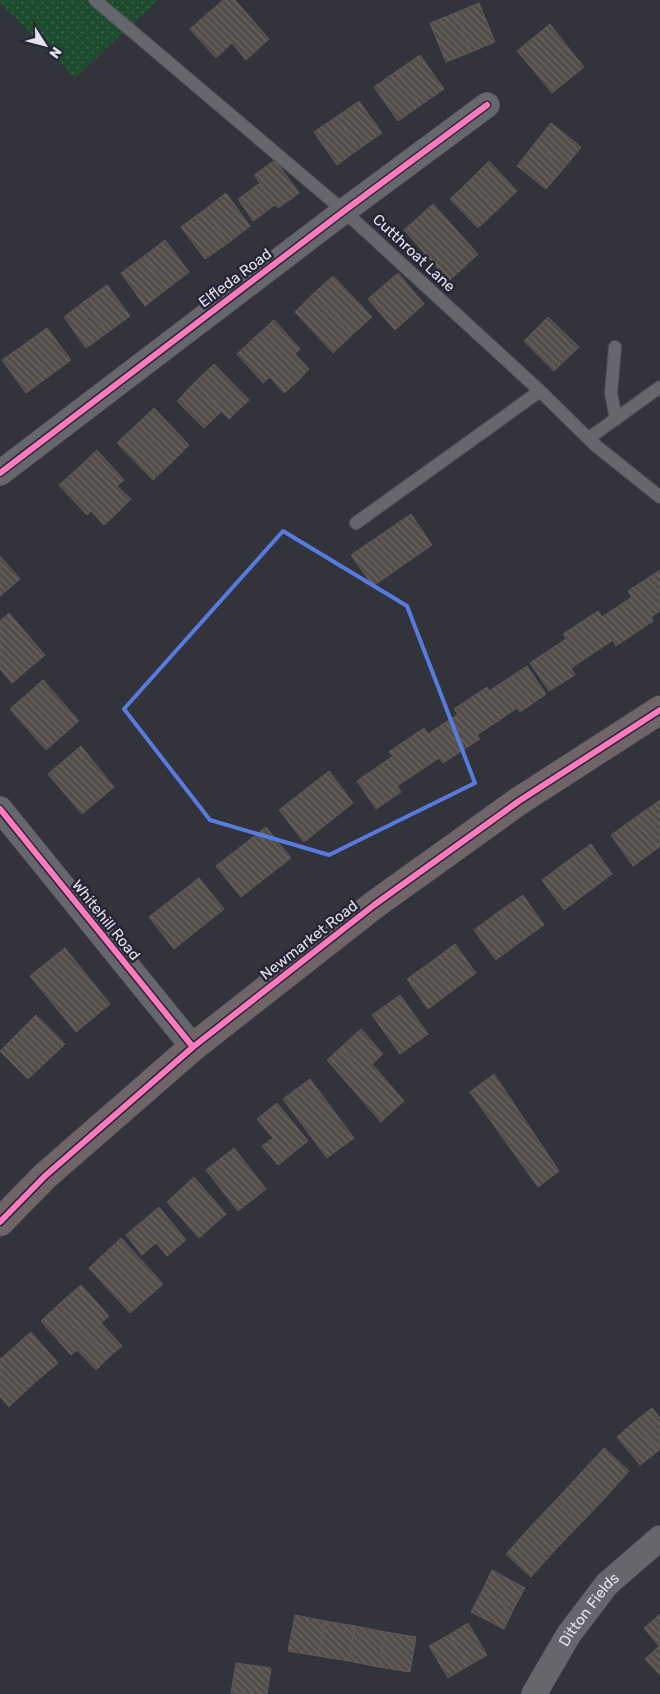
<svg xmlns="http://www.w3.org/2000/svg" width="660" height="1694" viewBox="0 0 660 1694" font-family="Rubik,sans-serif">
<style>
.grass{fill:url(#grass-dots)}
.building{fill:url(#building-back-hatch);stroke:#5d5a5c}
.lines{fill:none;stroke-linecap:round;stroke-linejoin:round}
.service-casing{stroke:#505058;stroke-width:14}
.minor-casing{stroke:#505058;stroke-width:26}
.primary-casing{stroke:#505058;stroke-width:29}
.service{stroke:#66666d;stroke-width:12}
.minor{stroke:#66666d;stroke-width:25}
.primary{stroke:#6f6569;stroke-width:28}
.cycleway-casing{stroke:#262536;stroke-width:9}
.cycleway{stroke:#fd7abc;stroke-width:6}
.marked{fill:none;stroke:#587bdf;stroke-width:4;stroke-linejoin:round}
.labels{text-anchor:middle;stroke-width:5;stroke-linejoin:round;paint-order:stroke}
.street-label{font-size:15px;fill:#e3e3ef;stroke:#262536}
</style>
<defs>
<pattern id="grass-dots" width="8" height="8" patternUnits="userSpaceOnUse" patternTransform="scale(1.25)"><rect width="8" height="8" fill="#1c4b2e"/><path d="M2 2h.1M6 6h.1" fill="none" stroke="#3d654d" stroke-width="1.8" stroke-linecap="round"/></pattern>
<pattern id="building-back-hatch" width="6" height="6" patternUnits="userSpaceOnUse" patternTransform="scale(1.25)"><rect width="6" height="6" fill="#524d48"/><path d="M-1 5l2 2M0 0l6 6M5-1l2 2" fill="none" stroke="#6b6663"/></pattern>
</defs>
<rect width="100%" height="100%" fill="#33333c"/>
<path class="grass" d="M0,0H158L75,78L0,3Z"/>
<path class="building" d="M223,0H235L269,39L246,60L232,43L216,58L190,29Z
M479,3L495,42L471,52L455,13Z
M455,13L471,52L446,62L430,23Z
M550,24L567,46L535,72L517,51Z
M567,46L584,67L552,93L535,72Z
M420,55L444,89L421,105L397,71Z
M397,71L421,105L398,121L374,87Z
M359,101L382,133L359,149L336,117Z
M336,117L359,149L337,165L314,132Z
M551,123L581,147L565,167L535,143Z
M535,143L565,167L546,189L517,166Z
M275,160L299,193L278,208L275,205L253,221L238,199L260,183L254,175Z
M489,161L517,191L497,210L469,181Z
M469,181L497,210L478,228L450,199Z
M226,193L250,226L228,243L204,210Z
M433,204L478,254L449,281L404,230Z
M204,210L228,243L205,259L181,227Z
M165,240L189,272L167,289L143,257Z
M143,257L167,289L145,306L121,273Z
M398,273L424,304L395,330L368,299Z
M333,276L372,317L353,334L314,293Z
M107,285L130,316L108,332L85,301Z
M314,293L353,334L333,353L295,312Z
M85,301L108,332L86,348L64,317Z
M548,317L579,347L554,371L524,341Z
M274,320L300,349L295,354L309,369L298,381L256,336Z
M47,328L71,360L48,377L25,344Z
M256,336L298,381L284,393L270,377L263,383L237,354Z
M25,344L48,377L26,393L2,360Z
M214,364L249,400L229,419L194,383Z
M194,383L222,411L204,428L177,401Z
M154,408L189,445L170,464L135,426Z
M135,426L170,464L153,480L117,443Z
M97,450L124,480L117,486L131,499L119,511L78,468Z
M78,468L119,511L104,525L91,511L87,515L59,485Z
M411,514L432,545L373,586L351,555Z
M0,556L20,579L0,596Z
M660,570V611L651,617L653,621L616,646L613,640L571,668L575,675L549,691L530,663L566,639L563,634L598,611L602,617L632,597L628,591Z
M9,613L45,655L12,683L0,669V621Z
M527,666L546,694L520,712L517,708L477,735L480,739L443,763L439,758L397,786L401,792L376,809L357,781L393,756L389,752L424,728L428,734L458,714L454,709L487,687L489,691Z
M43,680L79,721L46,750L10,709Z
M81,746L114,787L82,814L48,774Z
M329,771L353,803L304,842L279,810Z
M660,800V846L658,848L636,817Z
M636,817L658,848L633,866L611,835Z
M266,827L291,858L241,897L216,866Z
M591,844L612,874L588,892L566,862Z
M566,862L588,892L564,910L542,880Z
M199,878L224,909L174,949L149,917Z
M523,895L544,925L520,942L498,912Z
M498,912L520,942L496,960L474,930Z
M455,944L476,973L452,991L431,962Z
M65,948L110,1004L76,1032L30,976Z
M431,962L452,991L428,1009L407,979Z
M400,995L428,1034L400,1054L372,1015Z
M36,1015L65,1044L28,1079L0,1051Z
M361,1029L383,1054L372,1064L404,1101L394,1110L340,1048Z
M340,1048L394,1110L381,1122L327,1060Z
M494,1074L559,1171L538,1187L470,1092Z
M310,1079L354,1138L327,1158L283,1099Z
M277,1103L308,1141L278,1165L262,1146L273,1138L257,1119Z
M234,1148L266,1189L238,1211L206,1170Z
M194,1177L226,1214L199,1238L167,1202Z
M159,1207L186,1240L167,1256L156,1243L142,1255L126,1235Z
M121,1238L163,1284L130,1313L89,1268Z
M81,1285L109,1316L101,1323L122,1346L108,1358L59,1304Z
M59,1304L108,1358L96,1370L77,1350L71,1355L41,1321Z
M31,1332L58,1363L33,1384L6,1354Z
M6,1354L33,1384L9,1407L0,1397V1359Z
M652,1408L660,1418V1449L658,1451L634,1422Z
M634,1422L658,1451L640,1465L617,1437Z
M604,1448L629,1471L605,1498L580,1474Z
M580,1474L605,1498L580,1524L555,1501Z
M555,1501L580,1524L555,1550L530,1527Z
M530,1527L555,1550L531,1577L506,1554Z
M492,1570L525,1588L514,1608L482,1591Z
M482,1591L514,1608L504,1629L471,1612Z
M660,1614V1675L645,1659L659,1646L644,1628Z
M295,1615L325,1621L318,1656L288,1651Z
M325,1621L355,1626L349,1661L318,1656Z
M468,1623L487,1655L468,1666L449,1635Z
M355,1626L386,1632L379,1667L349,1661Z
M386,1632L416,1637L410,1672L379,1667Z
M449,1635L468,1666L448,1678L429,1646Z
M236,1663L271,1668L267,1694L231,1693Z"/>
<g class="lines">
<g class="service-casing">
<path id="service" d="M95,0L344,211L540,391L595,445L660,497
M615,347L611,393L616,419
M589,438L660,387
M356,523L540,391"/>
</g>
<g class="minor-casing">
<g id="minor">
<path d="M0,473L344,211L487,105"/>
<path d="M0,809L193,1047"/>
<path id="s1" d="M534,1694L569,1634L607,1584L660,1538"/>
</g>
</g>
<g class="primary-casing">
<path id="primary" d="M0,1222L45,1176L193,1047L374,905L519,801L660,710"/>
</g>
<use href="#service" class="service"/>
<use href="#minor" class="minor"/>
<use href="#primary" class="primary"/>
<g class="cycleway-casing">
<path id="cycleway" d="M0,473L344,211L487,105
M0,809L193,1047
M0,1222L45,1176L193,1047L374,905L519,801L660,710"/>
</g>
<use href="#cycleway" class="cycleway"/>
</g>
<path class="marked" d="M283,531L407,606L475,783L329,855L210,820L124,709Z"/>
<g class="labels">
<g class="street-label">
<text transform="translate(414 253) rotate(43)" y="5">Cutthroat Lane</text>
<text transform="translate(235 278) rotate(-37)" y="5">Elfleda Road</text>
<text transform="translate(106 920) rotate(51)" y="5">Whitehill Road</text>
<text transform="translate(309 940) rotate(-38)" y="5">Newmarket Road</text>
<text dy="5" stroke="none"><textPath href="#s1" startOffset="101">Ditton Fields</textPath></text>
</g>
</g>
<g transform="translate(45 45) rotate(126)" stroke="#262536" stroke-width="4" paint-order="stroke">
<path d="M0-4L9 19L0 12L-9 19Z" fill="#e3e3ef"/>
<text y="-8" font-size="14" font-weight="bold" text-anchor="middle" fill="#e3e3ef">N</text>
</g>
</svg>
